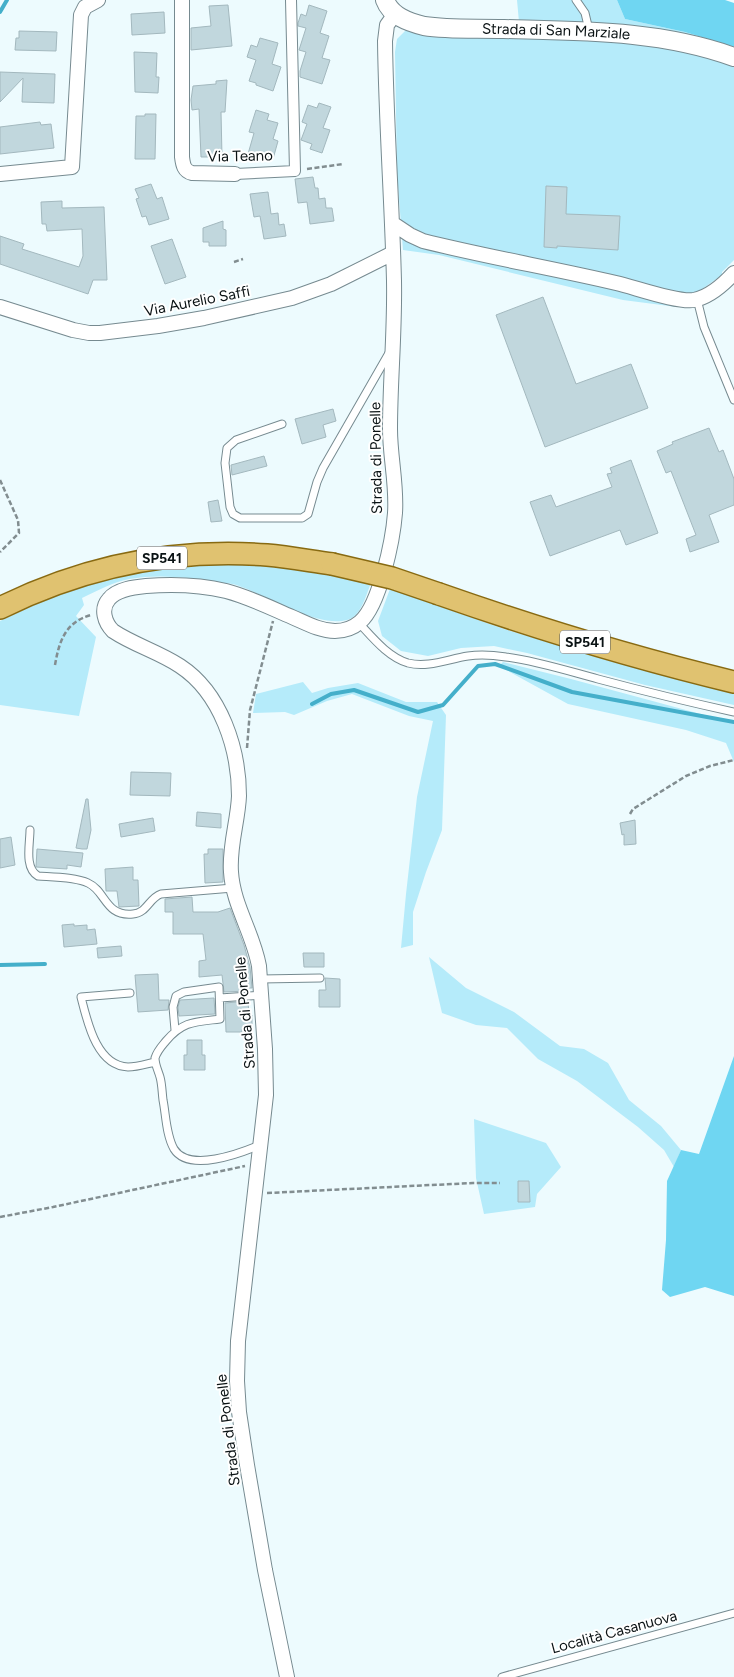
<svg xmlns="http://www.w3.org/2000/svg" width="734" height="1677" viewBox="0 0 734 1677" font-family="Figtree,sans-serif">
<style>
.green{fill:#b5ebfa}
.forest{fill:#6fd6f2}
.lines{fill:none;stroke-linecap:round;stroke-linejoin:round}
.stream{stroke:#44afca;stroke-width:4}
.building{fill:#c1d7dd;stroke:#a3b8be}
.service-casing{stroke:#768a90;stroke-width:9}
.pedestrian-casing{stroke:#768a90;stroke-width:12}
.minor-casing{stroke:#768a90;stroke-width:16}
.tertiary-casing{stroke:#768a90;stroke-width:20}
.primary-casing{stroke:#886a12;stroke-width:24}
.path{stroke:#828d90;stroke-width:2.5;stroke-dasharray:5 2.5;stroke-linecap:butt}
.service{stroke:#fff;stroke-width:7}
.pedestrian{stroke:#fff;stroke-width:10}
.minor{stroke:#fff;stroke-width:14}
.tertiary{stroke:#fff;stroke-width:18}
.primary{stroke:#e0c270;stroke-width:21}
.primary-bridge-casing{stroke:#886a12;stroke-width:24;stroke-linecap:butt}
.primary-bridge{stroke:#e0c270;stroke-width:21}
.labels{text-anchor:middle;stroke-width:4;stroke-linejoin:round;paint-order:stroke}
.shield{fill:#fff;stroke:#54595a;stroke-width:1}
.shield-label{font-size:14px;font-weight:bold;fill:#0a1214}
.street-label{font-size:15px;fill:#0a1214;stroke:#fff}
</style>
<rect width="100%" height="100%" fill="#edfbfe"/>
<path class="green" d="M517,0H617L625,19L685,32L734,47V260L722,272V275L677,307L623,300L439,255L403,250L397,173L395,52L397,39L410,26L519,22Z
M211,564L264,565L313,571L371,583C366,595 361,617 347,620C317,628 268,596 239,586C232,583 224,583 216,582C188,577 157,574 129,579C113,582 97,591 82,598L84,605L76,616L96,637L79,716L0,705V621L54,596L98,582L148,570Z
M390,589L504,629L610,661L734,692V705L645,685L527,653L494,646L461,648L428,656L401,651L382,636L378,621Z
M503,662L571,679L734,723V762L726,743L686,730L568,704L499,666Z
M303,682L312,693L328,688L358,683L406,702H437L446,715L442,830L426,872L413,912V945L401,948L406,894L417,797L433,721L409,716L352,694L327,701L294,715L285,712L253,713L256,694Z
M429,957L466,988L514,1012L560,1046L584,1049L608,1063L629,1100L661,1126L681,1150L674,1167L664,1150L638,1127L577,1081L538,1059L507,1028L476,1025L442,1013Z
M474,1119L546,1143L561,1167L537,1194L535,1207L484,1214L476,1178Z"/>
<path class="forest" d="M617,0H725L734,3V47L685,32L625,19Z
M734,1056V1296L705,1287L670,1297L662,1290L666,1240L667,1181L681,1150L699,1154Z"/>
<g class="lines">
<path class="stream" d="M0,12L7,0
M312,704L331,694L354,690L418,712L443,705L478,666L495,664L572,692L734,722
M0,965L45,964"/>
</g>
<path class="building" d="M228,5L232,46L191,50V28L211,26L209,6Z
M309,5L327,11L320,33L329,36L322,58L330,60L322,84L300,77V71L306,52L299,50L306,28L298,26V23L301,14L306,16Z
M164,12L165,33L132,35L131,14Z
M19,31L57,32L56,51L15,50L16,38H19Z
M260,38L278,43L272,64L281,67L273,91L256,85V83L249,81L256,60L247,57L251,45L257,47Z
M134,52L157,53L156,77H159L158,93L135,92Z
M0,72L55,74L54,103L22,102L23,78L0,102Z
M227,80L225,112H221L222,157H201L199,109L192,110L191,100L193,86L216,84V81Z
M319,103L331,107L323,128L330,130L322,153L310,149L312,144L301,140L307,124L302,122L308,105L317,108Z
M256,110L269,114L267,120L278,123L273,139L278,141L273,159L248,154L254,133L249,132Z
M145,114H156L155,159H135L136,116H145Z
M40,122L41,125L51,124L54,148L0,154V127Z
M313,177L315,188H318L319,199L325,198L326,208H332L334,221L310,224L307,202L298,203L295,179Z
M151,184L157,199L162,197L169,219L149,225L146,216L142,217L136,199L139,198L135,189Z
M546,186L567,187L566,214L620,216L618,250L557,246V248L544,247Z
M268,192L271,214L278,213L279,225L284,224L286,236L264,239L260,216L254,217L250,194Z
M62,201V208L104,207L107,280H93L88,294L0,264V236L24,244L22,249L79,267L83,256L82,229L47,231L46,224H42L41,202Z
M223,221V229L226,230V246H209V242H203V228Z
M172,239L186,277L165,284L151,246Z
M543,297L576,384L631,364L648,408L545,447L496,315Z
M333,409L336,421L323,425L326,437L302,444L295,419Z
M709,428L719,452L723,450L734,479V505L709,515L719,542L690,552L686,539L696,535L671,471L666,473L657,451L673,444L672,442Z
M264,456L267,466L232,475L231,465Z
M631,460L658,533L626,545L620,530L550,556L530,502L551,495L556,507L612,487L607,474L612,473L610,468Z
M218,500L222,521L211,522L208,502Z
M131,772L171,773L170,796L130,795Z
M86,799H88L91,830L87,849H82L76,848Z
M197,812L221,814V828L196,826Z
M153,818L155,831L121,837L119,824Z
M635,820L636,844L624,845V834L622,835L620,823Z
M11,837L15,865L0,868V839Z
M37,849L83,853L81,867L67,865V869L36,867Z
M208,849H223V882L205,883L204,854H208Z
M133,867V880H138L139,906L119,907L117,891H106L105,869Z
M192,897L193,912H218L230,908L244,945L250,967L252,988H248V991L224,992L222,975L199,977V961L206,960L203,934H173V912H165V899Z
M74,924V926L87,925V930L95,929L97,944L64,947L62,925Z
M121,946L122,956L98,958L97,948Z
M303,953H324V967H304Z
M158,974L159,1000H169L168,1010L138,1012L135,975Z
M325,978L340,979V1007H319V990H326Z
M214,998L215,1014L179,1016L178,1007L180,1000Z
M248,1001L249,1015H252V1029H242V1032H226L225,1003Z
M187,1040H202V1055H205V1070H184V1055H187Z
M518,1181H529L530,1202H518Z"/>
<g class="lines">
<g class="service-casing">
<path id="service" d="M576,0L585,13L589,30
M697,299L704,327L734,400
M282,424L236,440L227,448L225,463L230,507L233,514L240,518H302L308,514L317,482L323,468L389,353
M359,623C373,638 388,657 408,663C428,668 448,659 468,656C481,654 493,655 506,657C537,661 568,671 598,679C643,691 688,702 734,712
M30,830C30,844 24,868 38,876C53,877 76,877 88,883C106,891 105,917 133,914C147,913 149,898 161,894L233,888
M261,979L320,978
M130,993L81,997C87,1020 96,1066 128,1067C137,1067 146,1064 155,1062
M220,998L262,995
M175,1030L173,1007L176,996L184,992L219,987L220,1019C195,1022 183,1021 166,1041C161,1047 157,1051 155,1058C155,1065 158,1070 160,1077C162,1084 162,1092 163,1100C166,1115 166,1135 174,1149C189,1173 241,1153 260,1145
M502,1677L734,1613"/>
</g>
<g class="pedestrian-casing">
<path id="pedestrian" d="M235,174L295,171L291,0"/>
</g>
<g class="minor-casing">
<path id="minor" d="M182,0V157C183,165 184,171 192,173L235,174
M0,174L72,167L81,15L85,7L98,0
M392,223L410,235L423,241C487,257 552,268 616,283C634,287 678,303 694,300C710,297 723,285 734,273
M0,307L73,330L89,333H100L158,326L204,318L292,298L331,284L393,253
M287,1677L265,1570L247,1465L239,1412L237,1381L238,1341L266,1095L265,1049L259,966C253,933 233,905 231,872C229,846 238,821 239,796C239,749 221,693 180,666C159,652 134,645 113,631C105,623 100,609 109,599C117,589 135,587 146,586C172,584 201,585 226,591C249,597 271,608 292,617C306,623 320,631 335,631C344,631 353,628 360,622C380,605 393,539 395,513C397,485 390,457 390,429C390,380 395,331 394,281C392,201 386,121 385,41L387,25L395,14"/>
</g>
<g class="tertiary-casing">
<g id="tertiary">
<path id="s1" d="M385,0C391,16 408,22 424,26C450,30 477,28 504,29C581,31 660,30 734,57"/>
</g>
</g>
<g class="primary-casing">
<path id="primary" d="M439,594C536,628 634,658 734,682
M0,608C83,567 174,548 267,555C289,557 310,561 332,564"/>
</g>
<path class="path" d="M307,169L343,164
M234,262L243,259
M0,480L18,520L19,533L0,552
M55,665C59,642 65,622 91,615
M247,748L250,710L273,621
M630,814L633,809L686,776L710,766L734,760
M267,1193L473,1183H500
M0,1217L53,1207L245,1166"/>
<use href="#service" class="service"/>
<use href="#pedestrian" class="pedestrian"/>
<use href="#minor" class="minor"/>
<use href="#tertiary" class="tertiary"/>
<use href="#primary" class="primary"/>
<g class="primary-bridge-casing">
<path id="primary-bridge" d="M332,564L392,578L439,594"/>
</g>
<use href="#primary-bridge" class="primary-bridge"/>
</g>
<g class="labels">
<g class="shield">
<rect x="137" y="546.5" width="50" height="23" rx="4"/>
<rect x="560" y="630.5" width="50" height="23" rx="4"/>
</g>
<g class="shield-label">
<text x="162" y="563">SP541</text>
<text x="585" y="647">SP541</text>
</g>
<g class="street-label">
<text dy="5" stroke="none"><textPath href="#s1" startOffset="181">Strada di San Marziale</textPath></text>
<text transform="translate(240 156) rotate(-1)" y="5">Via Teano</text>
<text transform="translate(197 301) rotate(-11)" y="5">Via Aurelio Saffi</text>
<text transform="translate(376 458) rotate(-91)" y="5">Strada di Ponelle</text>
<text transform="translate(245 1013) rotate(-95)" y="5">Strada di Ponelle</text>
<text transform="translate(228 1430) rotate(-97)" y="5">Strada di Ponelle</text>
<text transform="translate(614 1632) rotate(-15)" y="5">Località Casanuova</text>
</g>
</g>
</svg>
